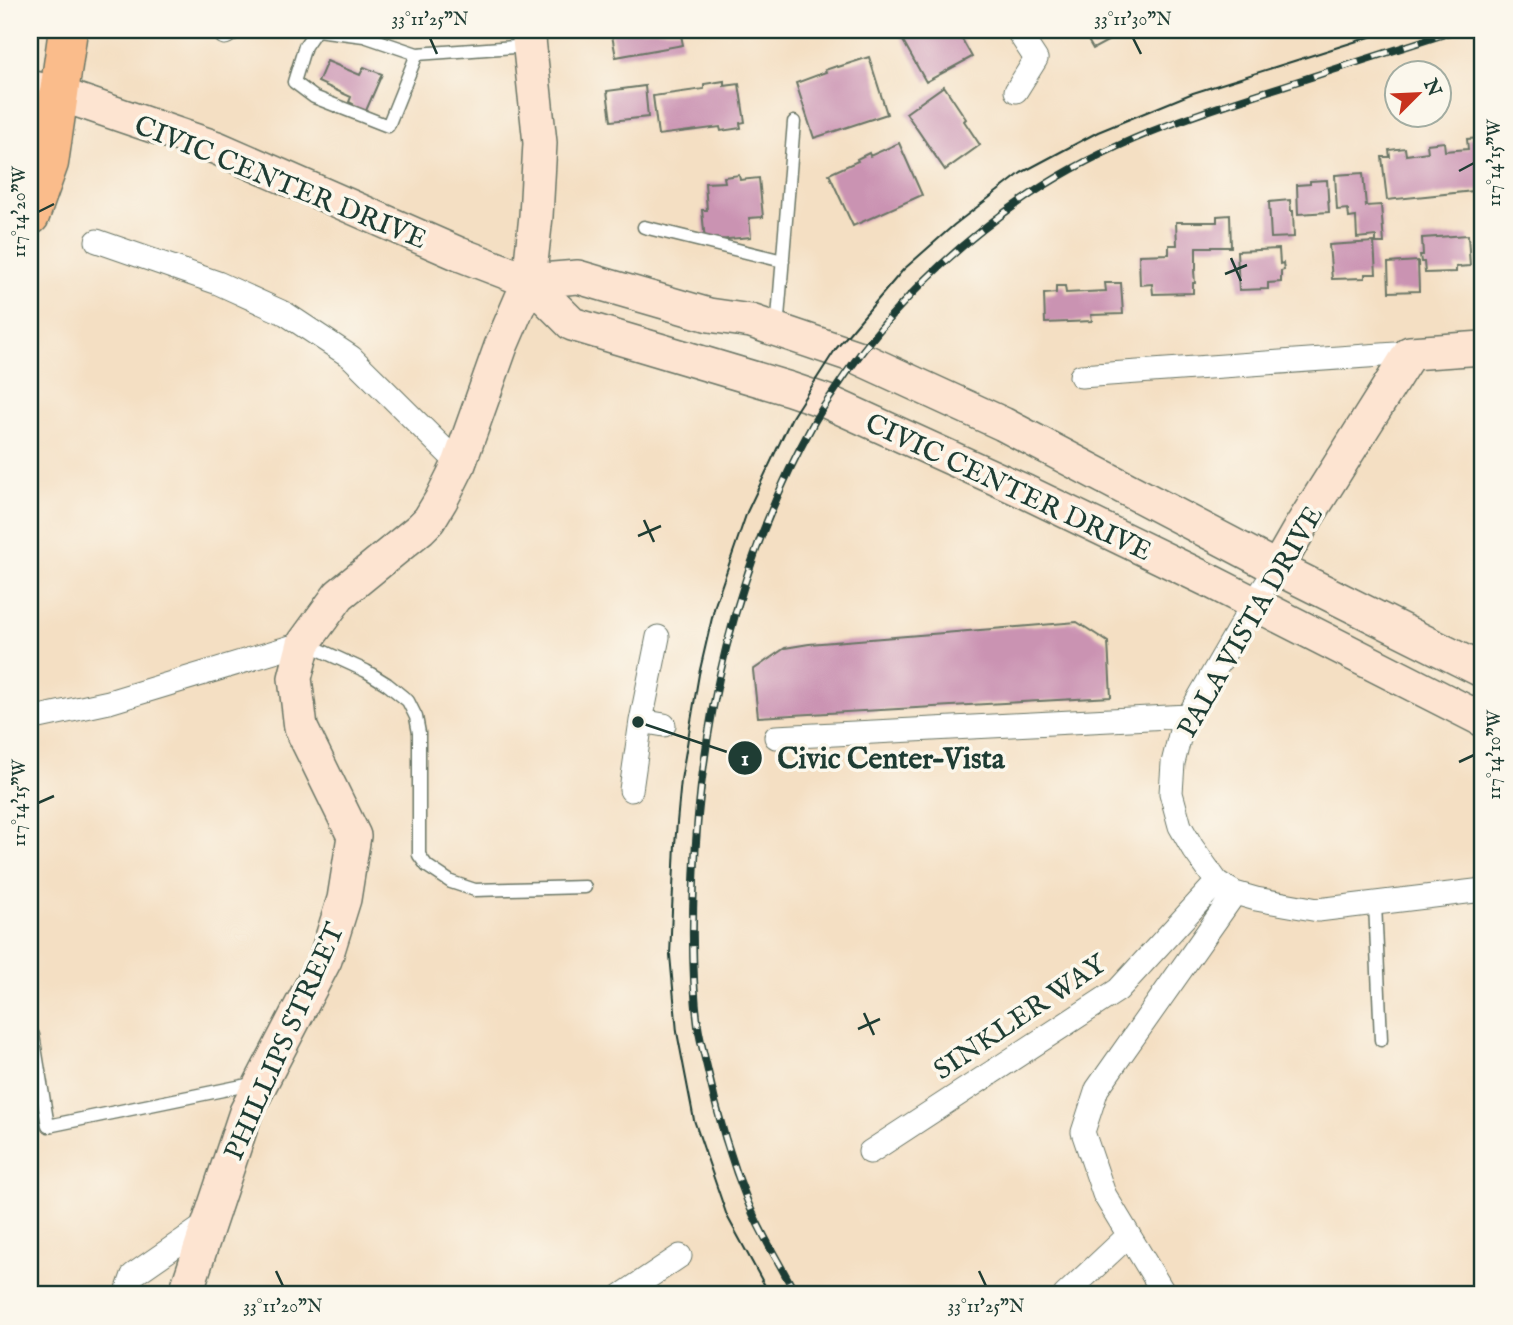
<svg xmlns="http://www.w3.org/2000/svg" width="1513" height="1325" viewBox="0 0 1513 1325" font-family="'IM FELL English',serif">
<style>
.building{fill:#ca93b2}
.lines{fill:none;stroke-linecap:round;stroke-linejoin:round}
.lane-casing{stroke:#6a7666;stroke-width:15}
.street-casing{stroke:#6a7666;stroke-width:25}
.secondary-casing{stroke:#6a7666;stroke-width:36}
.highway-casing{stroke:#6a7666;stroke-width:41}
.lane{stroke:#fff;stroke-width:12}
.street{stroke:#fff;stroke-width:23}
.secondary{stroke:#fde4d1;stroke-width:33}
.highway{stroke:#fabc8b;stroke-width:38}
.tram{stroke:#1f3d34;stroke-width:2}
.rail-casing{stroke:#1f3d34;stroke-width:8}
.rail{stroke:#fbf7ec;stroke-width:5;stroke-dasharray:16;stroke-linecap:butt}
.ticks{fill:none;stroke:#1f3d34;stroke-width:2.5}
.labels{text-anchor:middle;stroke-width:7;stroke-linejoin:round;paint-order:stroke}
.street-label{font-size:28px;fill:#1f3d34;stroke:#fbf7ec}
.leader{fill:none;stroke:#1f3d34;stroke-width:2.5}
.callout-dot{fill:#1f3d34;stroke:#fbf7ec;stroke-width:2.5}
.mark-label{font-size:21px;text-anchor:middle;font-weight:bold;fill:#fff}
.callout-label{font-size:30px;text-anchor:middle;font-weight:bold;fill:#1f3d34;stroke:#fbf7ec;stroke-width:7;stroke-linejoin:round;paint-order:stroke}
.neatline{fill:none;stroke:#1f3d34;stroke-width:2.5}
.ticks-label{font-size:18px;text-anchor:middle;fill:#1f3d34}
</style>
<rect width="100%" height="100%" fill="#fbf7ec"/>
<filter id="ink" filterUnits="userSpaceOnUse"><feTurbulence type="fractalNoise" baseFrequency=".0143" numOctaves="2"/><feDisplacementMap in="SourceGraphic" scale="14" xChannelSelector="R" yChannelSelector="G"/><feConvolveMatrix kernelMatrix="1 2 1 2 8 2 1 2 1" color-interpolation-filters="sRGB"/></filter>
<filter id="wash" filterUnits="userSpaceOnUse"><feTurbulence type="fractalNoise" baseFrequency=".00686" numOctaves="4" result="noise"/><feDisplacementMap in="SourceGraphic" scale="28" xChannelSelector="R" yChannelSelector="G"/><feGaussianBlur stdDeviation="1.57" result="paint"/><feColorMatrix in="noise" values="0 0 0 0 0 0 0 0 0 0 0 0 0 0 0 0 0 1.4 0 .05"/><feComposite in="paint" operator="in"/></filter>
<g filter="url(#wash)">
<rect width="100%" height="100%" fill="#f4dfc3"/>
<g id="blocks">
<path class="building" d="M611,30H680L683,45L616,57Z
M897,30H941L946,39L958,32L972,57L926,82Z
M1082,30H1128L1093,49Z
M869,57L887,114L814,138L796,83L826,72L825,70L837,66L838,67Z
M327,61L360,75L364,67L382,74L365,113L352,107L353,104L349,102L351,97L318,82Z
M724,81V86L739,84L745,122L740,123L741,128L721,131L720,127L658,135L653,96L704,89V84Z
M645,86L648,117L611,121L607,91Z
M944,86L966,119L964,121L980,145L945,170L906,113Z
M1481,138L1482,148H1483V190L1387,200L1382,157H1390L1389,150L1405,148L1406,155L1428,152L1427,144L1444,142L1445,151L1468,149L1467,139Z
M899,143L922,195L853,226L829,174L858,161L857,159L869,153L870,156Z
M1363,173L1366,206L1381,205L1384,243H1376V236L1357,238L1356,217L1349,218L1348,209L1337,210L1335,175Z
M739,175L740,180L759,178L763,217L749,218L751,237L705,241L702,210H707L705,183L725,182L724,177Z
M1327,180L1329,212L1298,214L1297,185L1310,184V181Z
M1290,200L1291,211H1293L1294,237L1271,238L1269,202Z
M1230,215L1231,247H1196V269L1194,271L1195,283H1193V293L1153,294L1152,284L1140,285L1139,255L1169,254V245H1177L1176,222H1217V216Z
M1468,235L1470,266L1456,267V272L1425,273L1424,262H1421L1420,255H1423L1422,238Z
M1374,242L1376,274H1365V278L1332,279L1329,245Z
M1279,249L1280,264L1283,263L1284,270L1281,271V282L1268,283V289L1239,290L1237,251Z
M1418,261L1419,291L1389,292L1388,263Z
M1105,283H1121L1123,314L1091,315L1092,321L1045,323L1044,294L1056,293V286H1065L1066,293L1106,291Z
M1077,622L1108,642L1111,697L758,717L753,670L785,648L809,644Z"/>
</g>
</g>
<g filter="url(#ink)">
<use href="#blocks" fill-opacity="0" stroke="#6a7666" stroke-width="2"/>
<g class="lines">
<g class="lane-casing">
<path id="lane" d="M316,30L305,46L294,82L314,97L388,126L417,54
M317,30L364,36L417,54L529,46
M644,227L783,261
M777,330L794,122
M305,643L366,671L387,684L408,701L416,717L419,733V855L427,866L451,882L475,890L585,887
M1375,903L1381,1040
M33,1035L48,1126L257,1083"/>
</g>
<g class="street-casing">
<path id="street" d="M225,33L230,30
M1016,91L1036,59L1017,30
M97,241L218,283L286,314L351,357L459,464
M1081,376L1410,353
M1277,568L1253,604L1182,727L1173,763L1171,793L1180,826L1192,847L1217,882L1235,893L1256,899L1318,910L1483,890
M30,719L109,702L304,643
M641,721L664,725
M776,737L1188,716
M631,790L641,721L658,637
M870,1152L1118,990L1217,882
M126,1295L133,1275L211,1221
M622,1295L680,1256
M1065,1295L1129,1235
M1165,1295L1104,1194L1083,1132L1097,1089L1235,893"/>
</g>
<g class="secondary-casing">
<path id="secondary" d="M30,87L59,94L217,148L459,254L529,281L572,324L790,389L828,402L1026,492L1212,582L1483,720
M529,281L578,277L709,315L751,321L857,357L1003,424L1277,568L1483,671
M1277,568L1300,528L1410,353L1483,348
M185,1295L246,1112L325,960L344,899L354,836L301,728L295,678L304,643L339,595L420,529L429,520L441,500L459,464L501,346L529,281L536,216L540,143L528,30"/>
</g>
<g class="highway-casing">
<path id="highway" d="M30,216L49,163L68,30"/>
</g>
<use href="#lane" class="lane"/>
<use href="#street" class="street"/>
<use href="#secondary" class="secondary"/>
<use href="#highway" class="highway"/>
<path class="tram" d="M770,1295L727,1216L694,1120L677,1032L670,955L675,844L681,780L699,674L715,605L747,512L792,417L835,350L903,270L954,225L1021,173L1098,132L1193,93L1392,30"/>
<g class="rail-casing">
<path id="rail" d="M796,1295C781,1265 762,1236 749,1205C731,1161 717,1114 707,1067C704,1054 700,1040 698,1026C692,978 692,929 694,882C699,725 736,564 812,426C818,414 827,402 835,390C886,312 954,246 1031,194C1107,143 1194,114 1280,87C1339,68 1398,49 1457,30"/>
</g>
<use href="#rail" class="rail"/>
</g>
</g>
<path class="ticks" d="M430,38L437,54M1133,38L1141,54M1459,171L1474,163M38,212L54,204M1231,258L1241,281M1225,274L1247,265M644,520L654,542M638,536L661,526M1459,762L1474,755M38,803L54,796M864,1013L874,1035M858,1029L880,1019M276,1271L283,1286M979,1271L986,1286"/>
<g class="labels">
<g class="street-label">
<text transform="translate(281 181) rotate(22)" y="10">CIVIC CENTER DRIVE</text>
<text transform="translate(1009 486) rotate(25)" y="10">CIVIC CENTER DRIVE</text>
<text transform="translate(1249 621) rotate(-60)" y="10">PALA VISTA DRIVE</text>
<text transform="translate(1019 1016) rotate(-34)" y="10">SINKLER WAY</text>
<text transform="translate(283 1041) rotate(-66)" y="10">PHILLIPS STREET</text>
</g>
</g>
<path class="leader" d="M638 722L745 758"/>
<g class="callout-dot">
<circle cx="638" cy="722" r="7"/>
<circle cx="745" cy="758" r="18"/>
</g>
<g class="mark-label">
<text x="745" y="765">1</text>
</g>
<g class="callout-label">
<text x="891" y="768">Civic Center–Vista</text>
</g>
<rect width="1513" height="1325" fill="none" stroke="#fbf7ec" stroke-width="77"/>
<g transform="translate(1418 94) rotate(66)"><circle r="33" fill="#fbf7ec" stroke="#a3ada2" stroke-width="2"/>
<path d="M0-5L12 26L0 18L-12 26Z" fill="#c8321e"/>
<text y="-10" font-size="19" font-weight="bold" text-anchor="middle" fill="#1f3d34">N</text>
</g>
<rect x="38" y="38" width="1436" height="1248" class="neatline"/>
<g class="ticks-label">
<text x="430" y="25">33°11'25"N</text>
<text x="1133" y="25">33°11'30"N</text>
<text transform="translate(1494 163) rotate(-90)" y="6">117°14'15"W</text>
<text transform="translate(19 212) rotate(-90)" y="6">117°14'20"W</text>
<text transform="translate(1494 755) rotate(-90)" y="6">117°14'10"W</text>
<text transform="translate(19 803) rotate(-90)" y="6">117°14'15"W</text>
<text x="283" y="1312">33°11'20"N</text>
<text x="986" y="1312">33°11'25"N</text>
</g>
</svg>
